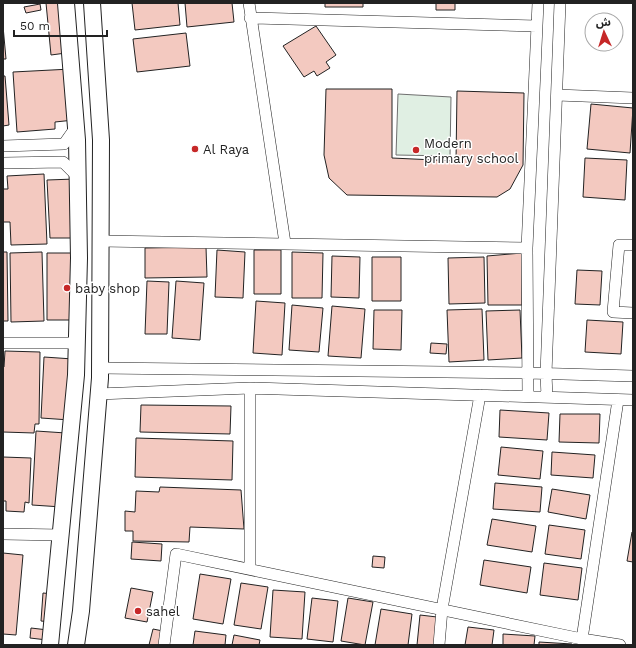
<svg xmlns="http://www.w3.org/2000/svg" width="636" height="648" viewBox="0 0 636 648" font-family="'Work Sans','Noto Sans Arabic',sans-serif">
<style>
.green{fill:#e0efe3;stroke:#6f6f6f}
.building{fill:#f3c9c0;stroke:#222}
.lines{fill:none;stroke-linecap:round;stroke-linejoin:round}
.minor-casing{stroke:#222;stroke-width:12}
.secondary-casing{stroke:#222;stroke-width:18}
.minor{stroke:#fff;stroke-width:11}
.secondary{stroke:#fff;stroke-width:16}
.poi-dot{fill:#c62828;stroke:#fff;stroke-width:1.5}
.labels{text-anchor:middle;stroke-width:3;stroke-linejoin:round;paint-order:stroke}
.poi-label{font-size:13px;fill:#222;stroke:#fff;text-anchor:start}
</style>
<rect width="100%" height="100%" fill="#fff"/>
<path class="green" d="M398,94L451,97L450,156L396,155Z"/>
<path class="building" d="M46,3H61L66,53L51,55Z
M132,3H178L180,25L135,30Z
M185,3H232L234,22L187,27Z
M325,3H363V7H325Z
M435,3H455V10H436V3Z
M40,4L41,10L26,13L24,7Z
M3,26L6,59H3Z
M316,26L336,55L326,62L330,68L317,76L314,71L304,77L283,46Z
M186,33L190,66L137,72L133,39Z
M71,69L74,120L55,122V129L17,132L13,72Z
M3,76H5L9,125L3,126Z
M326,89H392V158L456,161L457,91L524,93L523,165L510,189L497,197L347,195L329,178L324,155Z
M591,104L633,108L630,153L587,149Z
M585,158L627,160L625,200L583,197Z
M44,174L47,244L11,245L10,222H3V189H8L7,176Z
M75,179L76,238H50L47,180Z
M206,247L207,277L145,278V248Z
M217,250L245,252L243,298L215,297Z
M254,250H281V294H254Z
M3,252H7L8,321H3Z
M42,252L44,321L11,322L10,253Z
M292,252L323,253L322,298H292Z
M47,253H77L75,320H47Z
M522,253V305H488L487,256Z
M332,256L360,257L359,298L331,297Z
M372,257H401V301H372Z
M484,257L485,303L449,304L448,258Z
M577,270L602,271L600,305L575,304Z
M147,281L169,282L167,334H145Z
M176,281L204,283L200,340L172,338Z
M256,301L285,303L282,355L253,353Z
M292,305L323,308L319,352L289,350Z
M332,306L365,309L361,358L328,356Z
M482,309L484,360L449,362L447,310Z
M374,310H402L401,350L373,349Z
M520,310L522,358L488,360L486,311Z
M587,320L623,322L621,354L585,352Z
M431,343L447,344L446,354L430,353Z
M5,351L40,352L39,424H35L34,433L3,432V367H4Z
M44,357L73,359L70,420L41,418Z
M141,405L231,406L230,434L140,432Z
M500,410L549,413L547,440L499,437Z
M560,414H600L599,443L559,442Z
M36,431L66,433L62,507L32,505Z
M136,438L233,441L232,480L135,477Z
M501,447L543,451L540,479L498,475Z
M552,452L595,455L593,478L551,475Z
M3,457L31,458L29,503L25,502L24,512L6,511V501H3Z
M495,483L542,487L540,512L493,509Z
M160,487L241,490L244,529L190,527L189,542L133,541V531H125V511L135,512L136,491L159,492Z
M552,489L590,495L586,519L548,512Z
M492,519L536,526L532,552L487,545Z
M549,525L585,530L581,559L545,554Z
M632,532H633V562L627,561Z
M132,542L162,544L161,561L131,559Z
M3,553L23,555L16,635L3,634Z
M373,556L385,557L384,568L372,567Z
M484,560L531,567L527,593L480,585Z
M544,563L582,568L578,600L540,595Z
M200,574L231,579L223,624L193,619Z
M241,583L268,587L261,629L234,625Z
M131,588L153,592L147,622L125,618Z
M273,590L305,592L302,639L270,637Z
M43,593L53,594L51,622L41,621Z
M312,598L338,601L333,642L307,639Z
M348,598L373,602L365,645L341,641Z
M381,609L412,614L408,645H375Z
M420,615L437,617L435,645H417Z
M468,627L494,630L492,645H465Z
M31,628L48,630L47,640L30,638Z
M153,629L163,631L160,645H149Z
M195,631L226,635L225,645H193Z
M503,634L535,636L534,645H503Z
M234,635L260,640L259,645H232Z
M539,642L572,644V645H539Z"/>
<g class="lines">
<g class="minor-casing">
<path id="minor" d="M249,3L285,243
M250,18L537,26
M557,95L633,98
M3,146L64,144L76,127
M3,163L63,162L77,176
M101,241L527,248
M633,245H619L613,312L633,313
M3,343H76
M100,368L528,373L633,376
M250,388V569
M98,394L250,388L633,400
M528,396L527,248L538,3
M547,397L546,374L560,3
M3,534L61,535
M582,639L618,400
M164,645L176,554L582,639L620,645
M439,645L442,609L480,395"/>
</g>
<g class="secondary-casing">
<path id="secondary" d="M50,645L76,375L79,258L77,140L66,3
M76,645L81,611L100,378L101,140L92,3"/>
</g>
<use href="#minor" class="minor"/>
<use href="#secondary" class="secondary"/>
</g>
<g class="poi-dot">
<circle cx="195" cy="149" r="4"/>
<circle cx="416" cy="150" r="4"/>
<circle cx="67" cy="288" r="4"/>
<circle cx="138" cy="611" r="4"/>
</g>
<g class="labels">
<g class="poi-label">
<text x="424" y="148">Modern<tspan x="424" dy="15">primary school</tspan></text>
<text x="203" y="154">Al Raya</text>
<text x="75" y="293">baby shop</text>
<text x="146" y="616">sahel</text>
</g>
</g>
<rect width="636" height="648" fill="none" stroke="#222222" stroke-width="8"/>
<g transform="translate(604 32) rotate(356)"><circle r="19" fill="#ffffff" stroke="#a7a7a7"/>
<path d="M0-3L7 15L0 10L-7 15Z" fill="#c62828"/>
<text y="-6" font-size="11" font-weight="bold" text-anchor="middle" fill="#222222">ش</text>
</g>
<path d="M14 30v6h93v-6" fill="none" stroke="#222222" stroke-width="2"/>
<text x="20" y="30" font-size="12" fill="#222222" stroke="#ffffff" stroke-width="3" paint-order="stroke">50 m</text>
</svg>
